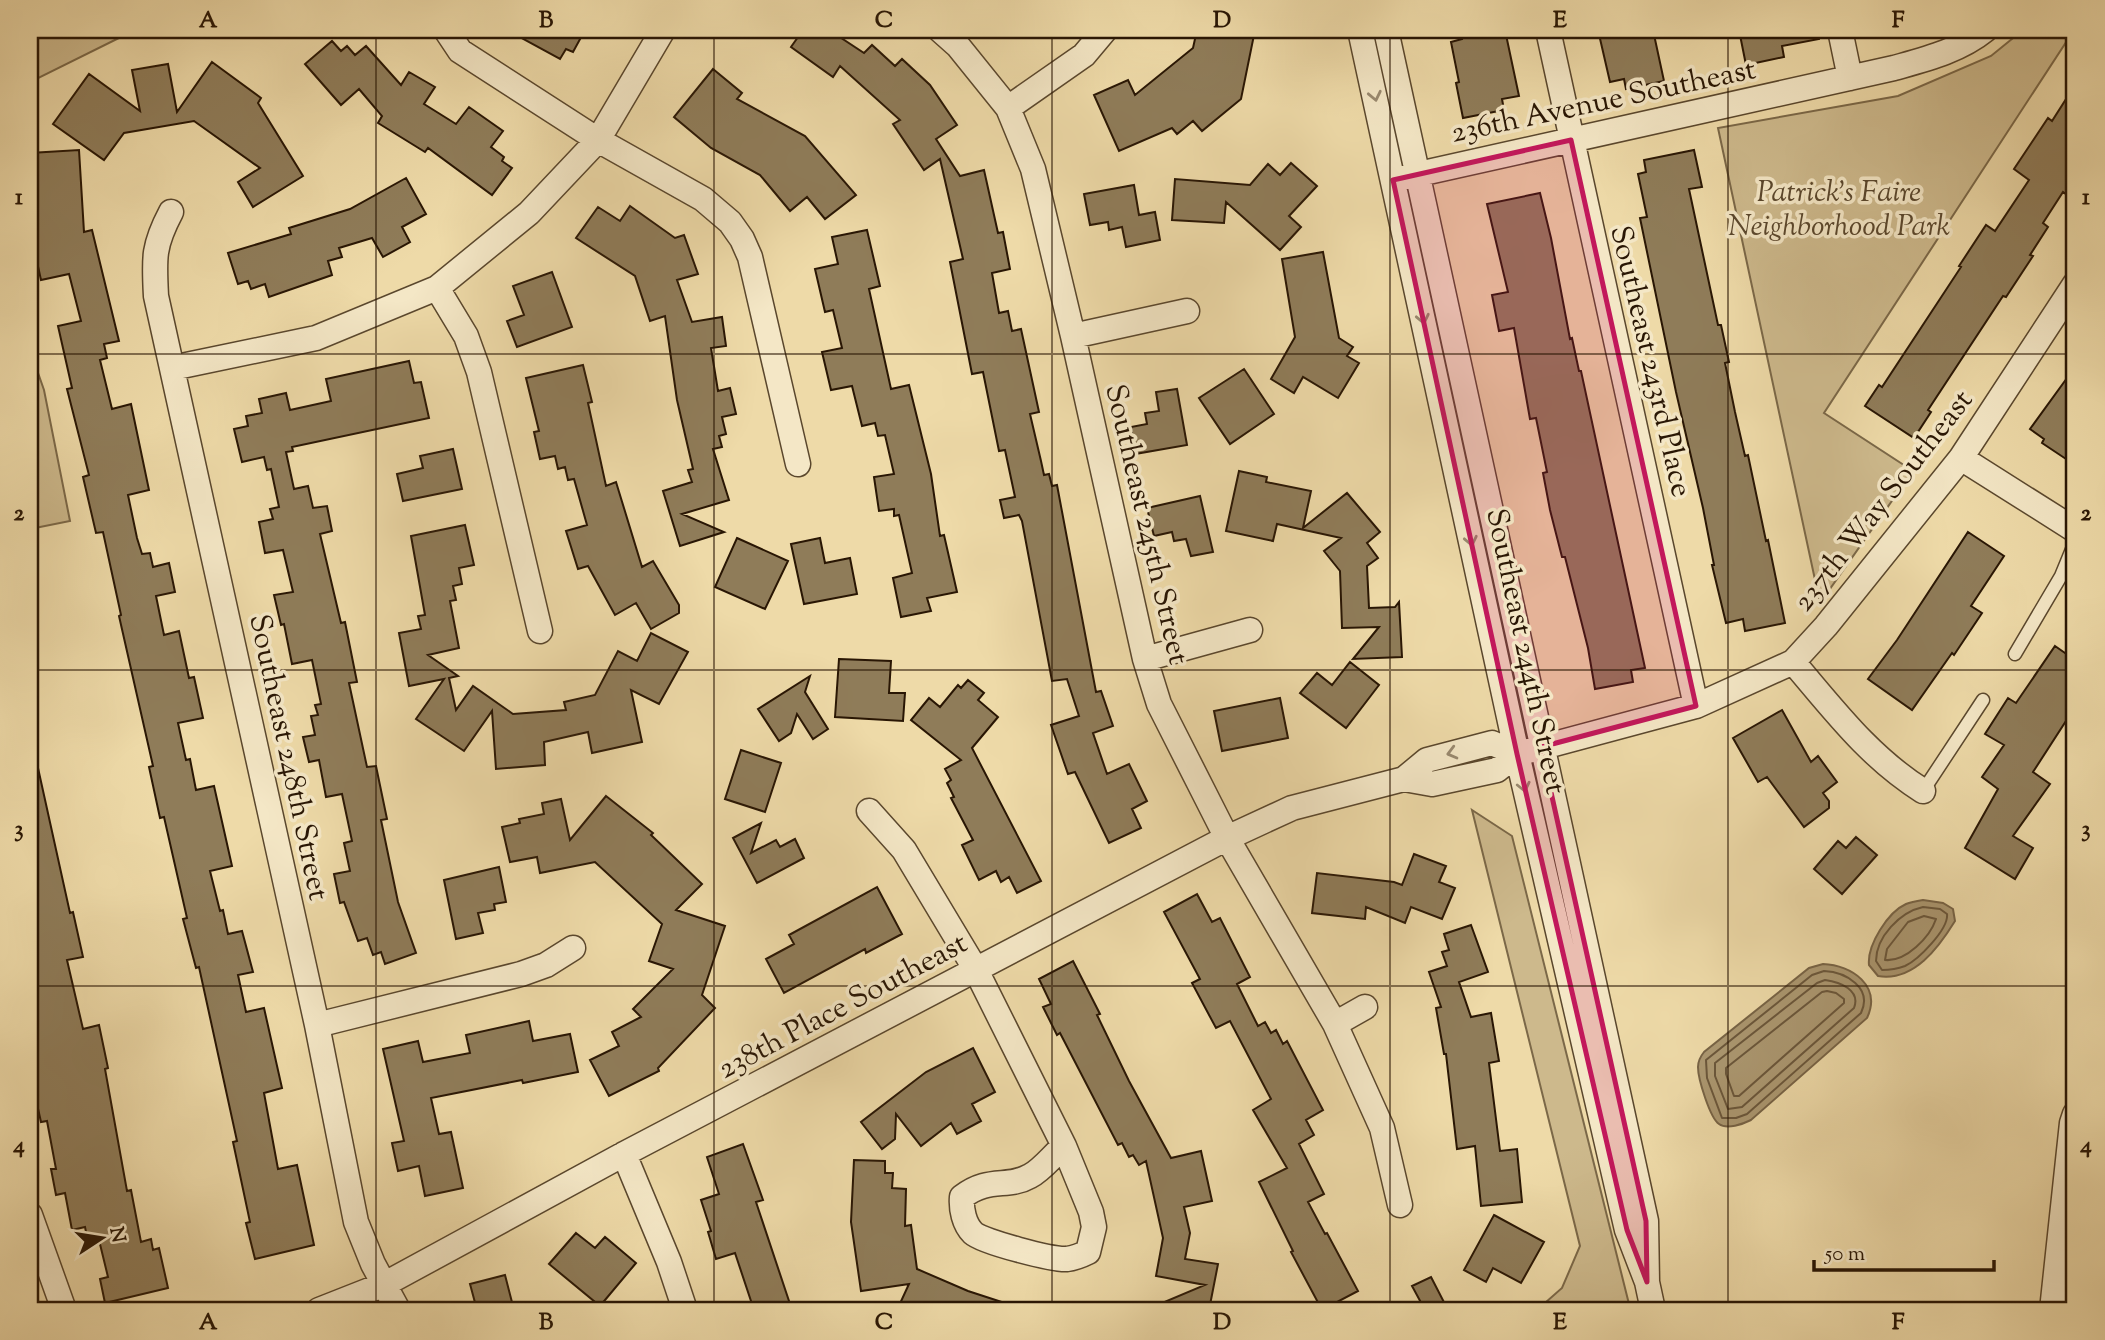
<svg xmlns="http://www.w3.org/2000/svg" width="2105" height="1340" viewBox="0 0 2105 1340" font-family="'Sorts Mill Goudy',serif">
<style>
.green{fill:#cdb98c;stroke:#7b6848;stroke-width:2}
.water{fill:#ab9770;stroke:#776345;stroke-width:2}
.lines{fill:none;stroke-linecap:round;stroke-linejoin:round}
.shore{stroke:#6a563a;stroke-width:2}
.building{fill:#8f7c59;stroke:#291604;stroke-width:2}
.service-casing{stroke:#5a472d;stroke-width:15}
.minor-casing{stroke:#5a472d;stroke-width:27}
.service{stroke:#f4e7c6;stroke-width:12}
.minor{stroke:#f4e7c6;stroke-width:24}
.oneway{stroke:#99896f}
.marked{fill:#c2185b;fill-opacity:0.2;stroke:#c2185b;stroke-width:5;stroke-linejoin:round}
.grid{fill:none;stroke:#291604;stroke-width:2;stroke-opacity:0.55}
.labels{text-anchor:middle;stroke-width:7;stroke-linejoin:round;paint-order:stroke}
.street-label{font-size:30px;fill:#291604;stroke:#f4e7c6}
.park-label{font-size:30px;font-style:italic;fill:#5a472d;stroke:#f4e7c6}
.neatline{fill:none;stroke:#291604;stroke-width:2.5}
.grid-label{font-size:23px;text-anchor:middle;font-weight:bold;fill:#291604}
</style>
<rect width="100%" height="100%" fill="#eedaa8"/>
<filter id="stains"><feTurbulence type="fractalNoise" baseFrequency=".00286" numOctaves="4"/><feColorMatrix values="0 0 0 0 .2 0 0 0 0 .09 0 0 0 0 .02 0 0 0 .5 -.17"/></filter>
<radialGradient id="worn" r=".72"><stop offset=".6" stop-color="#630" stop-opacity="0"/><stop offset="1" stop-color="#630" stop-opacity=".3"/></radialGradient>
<path class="green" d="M40,30H135L36,79L30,84V37Z
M2023,30H2074L1824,413L1913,471L1820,603L1718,128L1898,96L1991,56Z
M30,350L44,390L70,521L30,529Z
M1472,810L1512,836L1629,1304L1627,1310H1537L1562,1288L1580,1246Z"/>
<path class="water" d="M1923,900L1943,903L1953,909L1955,921C1939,947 1914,982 1878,976L1869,965C1867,945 1888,912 1906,904C1911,902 1917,901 1923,900Z
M1823,964C1852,965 1882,986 1867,1018L1751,1120C1743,1124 1727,1130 1719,1124C1710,1118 1698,1079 1698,1067C1698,1061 1700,1057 1704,1052L1809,968Z"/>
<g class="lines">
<path class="shore" d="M1923,907L1940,909L1947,914C1949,929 1918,960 1905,966C1897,969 1890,970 1882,970L1876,961C1876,937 1900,912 1923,907Z
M1924,916L1936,919C1930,937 1906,962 1885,960L1887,949L1908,922Z
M1824,971C1846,972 1873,988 1861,1013L1747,1114L1736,1118H1722L1707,1078L1706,1060L1812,975Z
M1825,980C1840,982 1861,990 1854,1008L1742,1107L1728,1109L1715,1076V1063L1817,983Z
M1827,991L1836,993L1844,999V1003L1739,1096H1734L1726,1074V1068L1822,992Z"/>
</g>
<path class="building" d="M507,30H585L573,52L566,49L560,59Z
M803,30H829L864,53L872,45L895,66L902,59L930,85L957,125L936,139L960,176L984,170L998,233L1003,232L1010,269L992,273L999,313L1008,311L1012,331L1021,329L1039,412L1030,414L1041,461L1044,475L1049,474L1052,486L1057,485L1096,692L1101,691L1113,726L1093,733L1107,774L1129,764L1147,801L1132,809L1141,828L1109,843L1075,772L1068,774L1051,725L1079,716L1067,679L1052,681L1022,521L1019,515L1004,518L1000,500L1015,497L1005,450L999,451L983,372L972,374L950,262L963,259L940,159L924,170L893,124L900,120L840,66L833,77L791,47Z
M1197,30H1255L1241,99L1202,131L1193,121L1177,134L1172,128L1119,151L1094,95L1128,80L1135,95L1193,48Z
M1460,30H1505L1519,96L1502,99L1504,110L1463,118L1456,83L1459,82L1451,42L1462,39Z
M1598,30H1653L1664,81L1626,89L1624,79L1610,82Z
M1739,30H1818L1819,39L1782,46L1784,57L1746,65Z
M332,41L341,51L347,46L355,55L366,46L401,85L409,72L435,87L424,104L456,124L469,107L503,131L491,147L504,157L502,161L512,168L492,195L428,148L425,152L378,123L382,116L359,89L341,105L305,64Z
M212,62L261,98L258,103L303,176L253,207L238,182L260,168L194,121L124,133L104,160L53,124L89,74L140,111L132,70L168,64L177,112Z
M713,69L742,93L737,99L805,136L856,195L825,219L807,197L790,211L760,175L711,148L674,117Z
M2075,85V201L2063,192L2043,223L2048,227L2030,255L2033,256L2006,297L2003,296L1928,410L1931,412L1914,438L1865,406L1879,385L1882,387L1961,267L1959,266L1986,225L1995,231L2029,180L2014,169L2048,118L2052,121Z
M79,150L84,232L92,230L119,341L104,344L107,358L100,360L112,409L131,404L149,490L128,495L137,538L142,554L150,553L153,567L169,563L175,592L156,596L164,635L179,631L189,678L194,677L203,718L178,723L186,760L190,759L196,790L214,786L232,866L210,871L220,911L223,910L228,934L242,931L253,972L238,975L246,1012L264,1008L282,1088L264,1093L278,1169L297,1165L314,1245L255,1259L246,1223L250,1222L233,1142L237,1141L199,967L196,968L183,919L187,918L164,817L160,818L149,767L153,766L119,616L121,615L103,532L96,533L83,477L89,475L67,389L72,388L58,326L81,321L69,274L41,280L30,230V153Z
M1694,150L1702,187L1689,189L1718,325H1721L1729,362L1725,363L1735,412L1745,456L1748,455L1766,541L1768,540L1785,623L1745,631L1743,619L1726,623L1712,565H1714L1703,508L1676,392L1640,218L1647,217L1638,174L1646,172L1644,160Z
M1291,163L1317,186L1289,216L1301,227L1280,250L1226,202L1224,223L1172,220L1175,179L1250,185L1268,164L1280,175Z
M406,178L426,214L402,227L410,242L383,257L372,238L339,248L342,257L328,261L332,275L269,297L265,284L251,289L248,281L238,284L228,253L291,234L289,228L350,209Z
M1134,185L1139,215L1155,212L1160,240L1126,247L1122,227L1109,230L1108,222L1090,225L1084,194Z
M1540,193L1551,238L1570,339L1572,338L1579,371H1581L1645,668L1631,670L1633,682L1595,689L1588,648L1565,557H1562L1550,510L1543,473L1547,472L1536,418L1530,419L1514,328L1499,331L1492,295L1508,292L1487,204Z
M630,206L675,238L684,235L698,274L677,280L692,322L722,317L726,346L711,348L718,391L730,388L736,414L722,417L726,434L719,436L722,447L713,449L729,500L682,514L724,532L680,546L663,491L692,482L688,470L693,469L677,400L665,316L650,321L635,276L576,238L598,207L620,221Z
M867,230L880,286L869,289L891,389L909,385L931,474L940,536L944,535L957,592L927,598L931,611L901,617L893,578L912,573L899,515L894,516V509L879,511L874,477L894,474L885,435L878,436L875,423L862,426L852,386L831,390L822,352L842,348L833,310L825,312L815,269L838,264L832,237Z
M1323,252L1339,338L1353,347L1347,356L1359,363L1338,398L1303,377L1294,393L1271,379L1295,337L1282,259Z
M552,272L572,327L517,347L507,321L524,315L513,286Z
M409,361L414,383L421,382L429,418L292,447L293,451L286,452L294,489L308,486L313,508L327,506L332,531L320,534L341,623L345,622L357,682L349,683L367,767L376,766L387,819L381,820L398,902L416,953L385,964L381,952L373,955L367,938L358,941L344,902L340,903L334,874L350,871L344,843L352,841L342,794L326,797L319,760L309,762L303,737L315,735L311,716L318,715L315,705L321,704L312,660L292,664L284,624L281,625L274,595L293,592L283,550L265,553L259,522L273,519L270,509L279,507L271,469L267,470L264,457L242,462L234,429L248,426L246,416L262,413L259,399L286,393L290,410L331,401L326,379Z
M583,365L592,402L588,403L606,486L616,482L642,567L653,561L679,605V613L651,629L636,603L615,615L588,566L578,569L566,531L587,525L574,479L568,480L565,467L558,469L555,456L540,459L534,432L539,431L526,378Z
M2075,367V465L2042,443L2044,439L2030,429Z
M1244,369L1274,414L1230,444L1199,398Z
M1177,389L1187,445L1135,454L1131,427L1147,424L1145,413L1159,411L1156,392Z
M453,449L462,489L403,501L397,474L423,468L420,456Z
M1239,471L1267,477L1266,482L1311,491L1303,528L1347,493L1380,532L1367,543L1378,558L1367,566L1369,608L1395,607L1399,602L1402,657L1353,659L1379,627L1342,628L1340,571L1324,551L1341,538L1277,524L1273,541L1226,531Z
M1200,496L1213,552L1191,556L1186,539L1174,541L1172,532L1154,536L1147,508Z
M465,525L474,565L459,568L462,584L453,586L456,600L450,601L459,648L428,655L458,676L449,678L456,710L473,686L513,714L566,710L564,702L595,695L618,651L637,661L651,633L688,652L659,704L631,690L642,742L592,753L588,732L544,742L545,765L496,769L492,711L464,751L416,719L444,679L409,686L399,633L421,629L418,616L425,615L411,536Z
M1968,532L2004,556L1971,606L1982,613L1954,655L1952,653L1912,710L1868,679L1897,640Z
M737,538L788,561L765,609L715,587Z
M820,538L825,563L850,558L857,594L804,604L791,544Z
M2055,646L2075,660V727L2066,721L2033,772L2050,784L2013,836L2033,848L2015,879L1965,848L1998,789L1982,777L2004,745L1985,734L2008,698L2016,703Z
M839,659L891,661L889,693H905L903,721L835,717Z
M1350,662L1379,685L1346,728L1300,693L1317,673L1332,685Z
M810,676L805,692L828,729L813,739L797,714L791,733L779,741L758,709Z
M968,680L984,693L978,700L998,717L972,748L1041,881L1017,893L1009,877L1001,882L996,871L979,880L962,845L973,840L951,798L954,797L947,783L951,780L945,769L961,760L911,720L929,698L940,707L958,685L961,688Z
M1280,698L1288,738L1222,751L1214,711Z
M1782,710L1811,762L1818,756L1837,782L1823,793L1829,801V808L1804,827L1767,777L1758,782L1733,738Z
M741,750L781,763L765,812L725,799Z
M38,768L70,913L73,912L83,957L67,960L83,1029L99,1025L108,1068L105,1069L127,1191L131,1190L141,1242L151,1239L153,1250L159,1248L168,1288L105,1303L100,1279L108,1277L99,1240L88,1242L85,1227L72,1230L65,1193L56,1195L51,1169H56L47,1121L41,1122L30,1073V769Z
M606,796L653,833L651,835L702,884L676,910L725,926L702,995L715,1008L658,1068L659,1071L609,1096L590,1060L619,1046L612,1032L641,1017L633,1009L673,969L649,961L662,924L595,862L540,873L537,857L510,862L502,827L520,823L519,819L544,814L542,803L561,799L570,840Z
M761,823L751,853L776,840L780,847L795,839L804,858L757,883L733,838Z
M1856,837L1877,855L1842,894L1814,869L1838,841L1846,848Z
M1414,854L1446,866L1439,882L1455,888L1442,919L1411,907L1405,923L1366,907L1365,919L1312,913L1317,873L1394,882L1402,885Z
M499,867L506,902L494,904L495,910L478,913L483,933L456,939L444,880Z
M877,887L902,934L866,953L865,949L784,993L766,959L794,944L789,935Z
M1197,894L1212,922L1220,918L1250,977L1237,984L1258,1026L1265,1022L1271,1033L1276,1030L1283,1044L1287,1041L1323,1110L1306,1120L1314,1135L1299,1144L1324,1194L1308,1202L1325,1234L1327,1233L1358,1291L1322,1310L1291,1252L1293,1251L1259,1182L1287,1168L1253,1110L1271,1099L1230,1021L1216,1028L1192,983L1200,979L1164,912Z
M1471,925L1488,972L1459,982L1471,1017L1491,1013L1499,1061L1489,1063L1500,1151L1517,1149L1522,1202L1481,1206L1475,1146L1457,1149L1446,1054H1444L1436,1008L1441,1007L1429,972L1447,966L1442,952L1449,950L1444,934Z
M1073,961L1100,1014L1097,1015L1129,1081L1171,1158L1201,1151L1212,1201L1184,1207L1190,1233L1185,1259L1218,1264L1209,1310L1162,1303L1205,1285L1156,1276L1163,1238L1146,1161L1139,1165L1133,1155L1129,1157L1122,1143L1118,1145L1060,1033L1057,1035L1043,1007L1051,1004L1039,979Z
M529,1021L533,1041L570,1034L578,1072L523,1083L522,1080L431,1098L439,1134L451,1132L463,1188L425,1196L419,1166L398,1171L392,1143L404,1141L383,1049L418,1041L423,1062L470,1053L466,1035Z
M973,1048L995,1092L972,1104L981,1121L957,1134L951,1123L921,1146L896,1114L895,1139L882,1149L861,1122L926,1072Z
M743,1144L763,1200L756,1202L792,1310H754L735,1253L716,1259L708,1232L711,1231L701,1200L719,1194L707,1157Z
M854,1160L885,1161V1173H893L892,1188L906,1189L905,1226L911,1225L917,1269L968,1291L1014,1306V1310H897L909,1284L861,1291L851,1222Z
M1494,1215L1544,1242L1521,1283L1493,1268L1486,1282L1464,1270Z
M576,1233L595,1248L605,1237L636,1263L600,1306L549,1264Z
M505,1275L514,1310H477L470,1284Z
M1431,1277L1448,1310H1425L1412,1286Z"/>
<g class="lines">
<g class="service-casing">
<path id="service" d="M2015,654L2061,576L2075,542
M1923,791L1983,700"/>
</g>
<g class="minor-casing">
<path id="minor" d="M446,30L460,51L598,140L703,199L730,222L742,239L750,257L798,464
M940,30L958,46L1008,108L1033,169L1073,336L1145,659L1159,704L1227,838L1335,1024L1382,1128L1400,1205
M1360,30L1517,754L1627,1230L1647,1282L1646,1221L1386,30
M1548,30L1696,706
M1840,30L1850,78
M1008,108L1084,55L1105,30
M1401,178L1894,68C1926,59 1959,51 1985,30
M171,212C153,246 154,258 156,296L317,1025L356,1222L373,1264L398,1310
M437,288L466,336L479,372L540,631
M1073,336L1187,311
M172,368L316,338L437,288L529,213L598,140L663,30
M1961,458L2075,530
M1145,659L1250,630
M1793,662C1834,710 1869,757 1923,791
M1517,754L1492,743L1427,760L1404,779L1432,784L1497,770L1517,754L1696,706L1793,662L1826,626L1961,458L2075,284
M869,811L904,850L976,970L1064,1146L1091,1212L1094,1227L1088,1252C1082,1255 1074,1258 1067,1259C1053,1260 983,1242 973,1233C964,1224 961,1209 962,1197C989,1176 1007,1189 1030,1176C1042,1170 1053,1155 1064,1146
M1335,1024L1365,1007
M317,1025L521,974L546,965L573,948
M624,1154L669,1262L685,1310
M30,1215L64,1310
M1647,1282L1653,1310
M319,1310L385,1284L624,1154L1227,838L1292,808L1404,779
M2052,1310L2072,1123L2075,1114"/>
</g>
<use href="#service" class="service"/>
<use href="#minor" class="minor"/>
</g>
<defs><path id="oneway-chevron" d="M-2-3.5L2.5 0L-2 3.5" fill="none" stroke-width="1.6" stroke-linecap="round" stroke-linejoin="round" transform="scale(1.75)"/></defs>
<g class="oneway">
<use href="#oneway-chevron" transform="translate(1375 96) rotate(78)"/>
<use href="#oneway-chevron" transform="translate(1423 319) rotate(78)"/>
<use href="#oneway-chevron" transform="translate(1471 541) rotate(78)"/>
<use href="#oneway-chevron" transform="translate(1452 753) rotate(165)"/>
<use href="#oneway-chevron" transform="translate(1524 787) rotate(77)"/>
</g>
<path class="marked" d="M1571,140L1696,706L1541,747L1646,1221L1647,1282L1627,1230L1517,754L1393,180Z"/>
<path class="grid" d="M376,30V1310M714,30V1310M1052,30V1310M1390,30V1310M1728,30V1310M30,354H2075M30,670H2075M30,986H2075"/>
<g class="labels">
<g class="street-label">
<text transform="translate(1603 100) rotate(-12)" y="10">236th Avenue Southeast</text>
<text transform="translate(1652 361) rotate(77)" y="10">Southeast 243rd Place</text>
<text transform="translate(1882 500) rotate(-52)" y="10">237th Way Southeast</text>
<text transform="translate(1148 524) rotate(77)" y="10">Southeast 245th Street</text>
<text transform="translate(1527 651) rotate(78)" y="10">Southeast 244th Street</text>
<text transform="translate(290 757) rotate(78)" y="10">Southeast 248th Street</text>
<text transform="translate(842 1005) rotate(-28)" y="10">238th Place Southeast</text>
</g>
<g class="park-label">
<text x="1839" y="201">Patrick's Faire<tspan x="1839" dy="34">Neighborhood Park</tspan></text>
</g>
</g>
<rect width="2105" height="1340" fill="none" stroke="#eedaa8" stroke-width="77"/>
<g transform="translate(102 1238) rotate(78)" stroke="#f4e7c6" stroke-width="5" paint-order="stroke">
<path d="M0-5L12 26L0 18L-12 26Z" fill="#291604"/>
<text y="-10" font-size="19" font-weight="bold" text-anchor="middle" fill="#291604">N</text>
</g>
<path d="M1814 1260v10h180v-10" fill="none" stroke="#291604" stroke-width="3.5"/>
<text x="1825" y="1260" font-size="21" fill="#291604" stroke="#f4e7c6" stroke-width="5" paint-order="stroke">50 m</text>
<rect x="38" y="38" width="2028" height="1264" class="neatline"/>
<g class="grid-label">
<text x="208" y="27">A</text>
<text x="546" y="27">B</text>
<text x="884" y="27">C</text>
<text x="1222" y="27">D</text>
<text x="1560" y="27">E</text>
<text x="1898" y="27">F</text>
<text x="19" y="204">1</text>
<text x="2086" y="204">1</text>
<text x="19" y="520">2</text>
<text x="2086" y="520">2</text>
<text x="19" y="836">3</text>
<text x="2086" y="836">3</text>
<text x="19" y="1152">4</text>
<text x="2086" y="1152">4</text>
<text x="208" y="1329">A</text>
<text x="546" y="1329">B</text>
<text x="884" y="1329">C</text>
<text x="1222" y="1329">D</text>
<text x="1560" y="1329">E</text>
<text x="1898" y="1329">F</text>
</g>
<rect width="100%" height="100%" filter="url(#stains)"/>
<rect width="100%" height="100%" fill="url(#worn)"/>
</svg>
